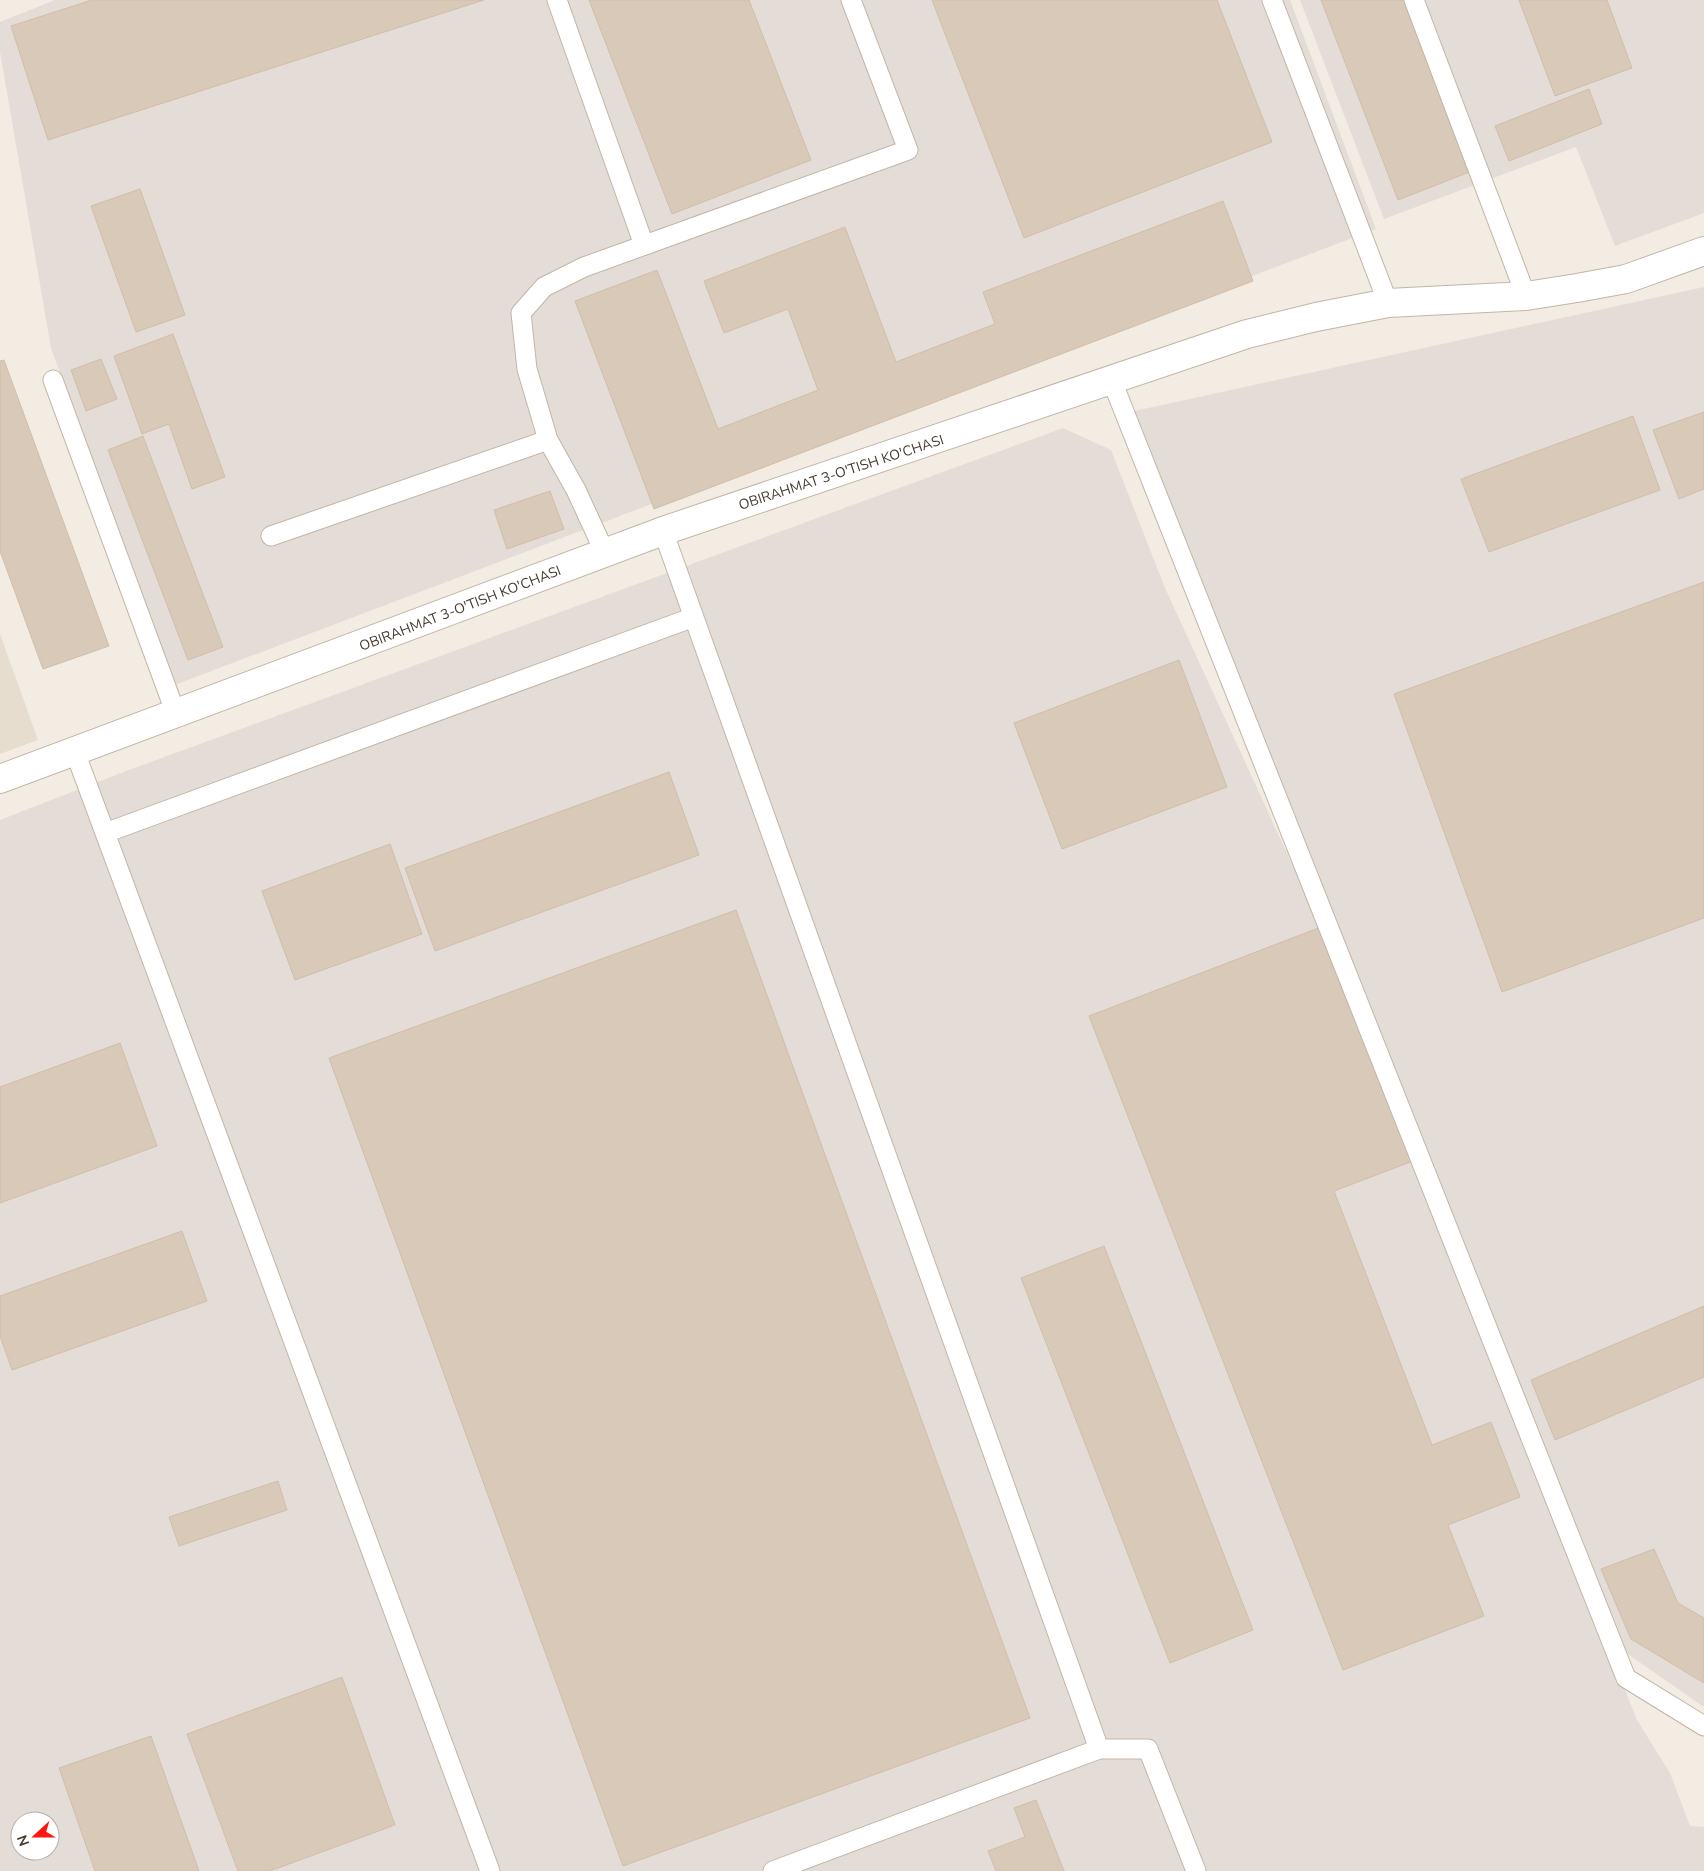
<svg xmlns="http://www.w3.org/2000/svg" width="1704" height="1871" viewBox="0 0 1704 1871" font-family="'Nunito Sans',sans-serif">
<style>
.residential{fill:#e7ddcf}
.industrial{fill:#e4ddd7;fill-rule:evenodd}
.building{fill:#d9c9b9;stroke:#d1bda9}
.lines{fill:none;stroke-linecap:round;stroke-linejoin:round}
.lane-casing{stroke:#c2b5a7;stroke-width:21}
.street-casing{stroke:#c2b5a7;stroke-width:30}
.lane{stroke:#fff;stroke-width:19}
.street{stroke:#fff;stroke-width:28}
.labels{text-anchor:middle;stroke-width:4;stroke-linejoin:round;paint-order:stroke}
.street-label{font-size:14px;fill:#453b32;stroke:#fff}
</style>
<rect width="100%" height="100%" fill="#f3ece2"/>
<path class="residential" d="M0,634L38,740L0,754Z"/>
<path class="industrial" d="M55,0H1290L1376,229L172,686L51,348L0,52V22Z
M1300,0H1704V213L1615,246L1576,147L1384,219Z
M1704,287V1707L1626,1653L1390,1058L1130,412Z
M1063,428L1111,450L1165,588L1321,927L1413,1161L1637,1720L1670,1773L1690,1826L1704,1827V1871H0V820L118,774ZM20,1821H50V1851H20Z"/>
<path class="building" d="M92,0H484L48,140L11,26Z
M589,0H749L811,160L672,214Z
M932,0H1217L1272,142L1024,238Z
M1321,0H1406L1472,171L1398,200Z
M1519,0H1607L1632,68L1555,96Z
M1589,89L1602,124L1509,161L1495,126Z
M140,189L185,315L136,332L91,206Z
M1223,201L1253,281L654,509L575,301L657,270L718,429L818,390L788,309L724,333L704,281L845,227L896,362L995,324L983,292Z
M173,334L225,477L192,489L169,424L142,434L114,356Z
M101,359L117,399L86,411L71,370Z
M4,360L109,646L43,669L0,551V361Z
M1704,412V489L1679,499L1653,430Z
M1633,416L1660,490L1489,552L1461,479Z
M143,436L223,647L188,660L108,450Z
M550,491L564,529L507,549L494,510Z
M1704,582V918L1502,992L1394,694Z
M1179,660L1227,787L1062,849L1014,723Z
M669,772L699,855L435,951L405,868Z
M390,844L422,934L295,980L262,891Z
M736,910L1030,1718L623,1866L329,1058Z
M1321,927L1413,1161L1334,1191L1432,1445L1491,1422L1520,1497L1448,1525L1484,1616L1343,1670L1089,1016Z
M120,1043L157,1146L0,1203V1087Z
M182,1231L207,1301L12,1370L0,1336V1296Z
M1104,1246L1253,1630L1170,1663L1021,1278Z
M1704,1306V1377L1555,1440L1531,1380Z
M278,1481L287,1510L179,1546L169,1517Z
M1654,1549L1678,1603L1704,1618V1683L1631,1639L1601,1569Z
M342,1677L395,1825L270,1871H238L187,1734Z
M151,1736L199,1871H95L59,1768Z
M1036,1800L1064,1871H996L988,1851L1025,1837L1014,1808Z"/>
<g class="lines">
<g class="lane-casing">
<path id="lane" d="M557,0L644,245
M1272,0L1388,303
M1414,0L1526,296
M53,380L176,714
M1112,381L1626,1678L1704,1726
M548,440L527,369L521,313L544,287L584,267L908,150L851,0
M663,531L1099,1749
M271,536L548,440L576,490L605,553
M75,752L490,1871
M105,833L694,617
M773,1871L1099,1749H1148L1196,1871"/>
</g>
<g class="street-casing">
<path id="street" d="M0,779L663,531L1247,334L1316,317L1388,303L1526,296L1577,288L1626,279L1704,251"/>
</g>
<use href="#lane" class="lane"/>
<use href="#street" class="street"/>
</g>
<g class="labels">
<g class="street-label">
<text transform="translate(841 472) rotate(-18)" y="5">OBIRAHMAT 3-O'TISH KO'CHASI</text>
<text transform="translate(460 608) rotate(-21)" y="5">OBIRAHMAT 3-O'TISH KO'CHASI</text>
</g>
</g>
<g transform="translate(35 1836) rotate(249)"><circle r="24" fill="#ffffff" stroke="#b5b1ad"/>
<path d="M0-4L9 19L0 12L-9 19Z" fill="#ff150d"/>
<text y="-8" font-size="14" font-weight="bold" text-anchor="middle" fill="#453b32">N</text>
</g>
</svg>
